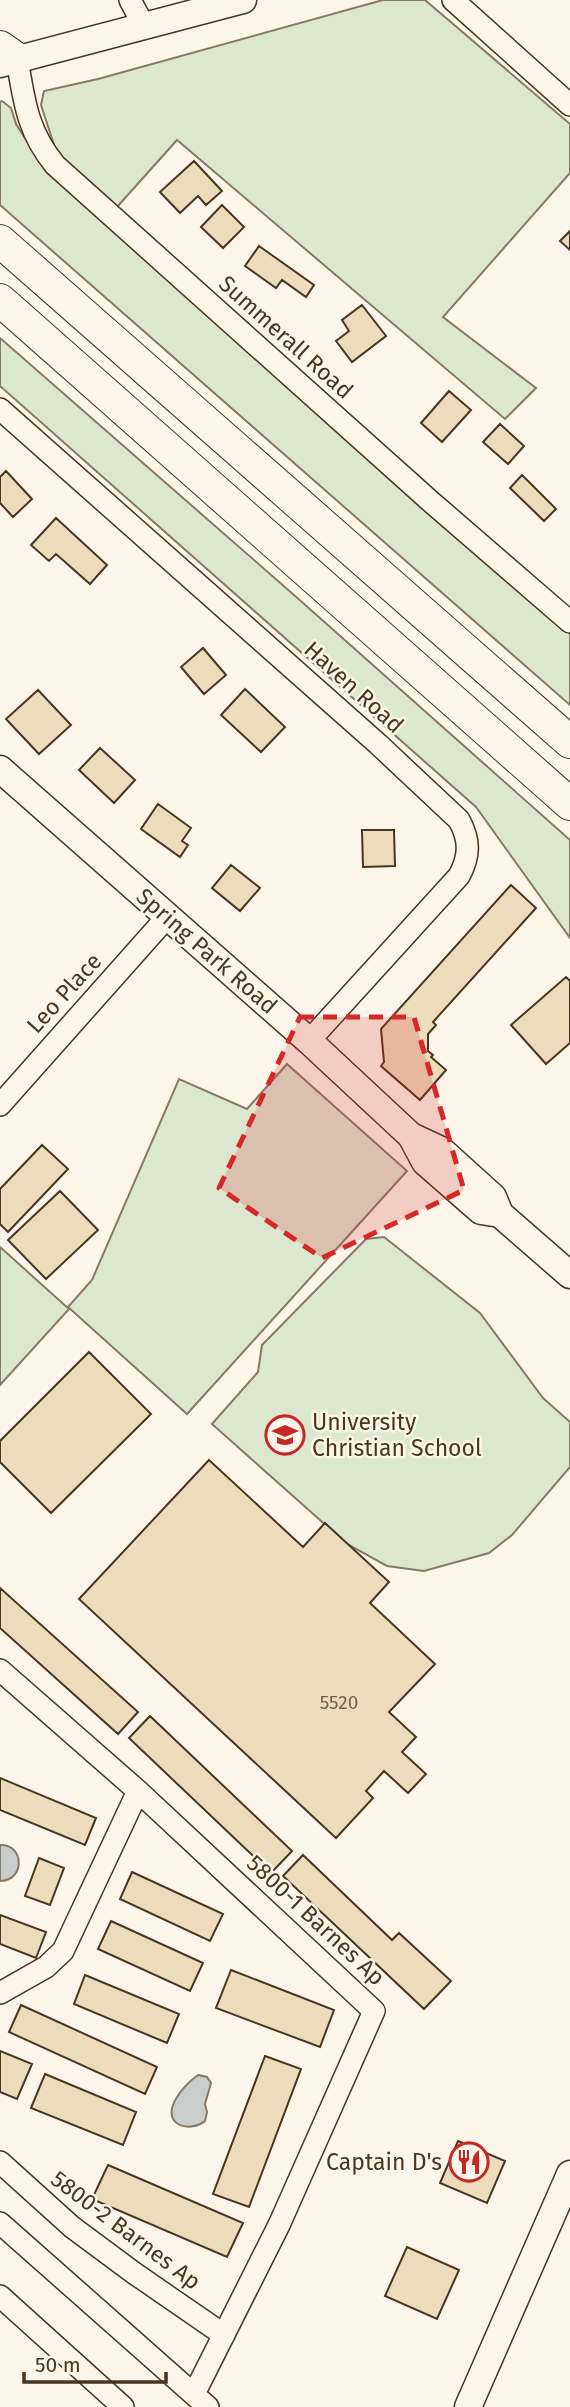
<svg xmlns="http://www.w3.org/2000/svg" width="570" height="2407" viewBox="0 0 570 2407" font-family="'Fira Sans',sans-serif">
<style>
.green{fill:#dce7d0;stroke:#887966;stroke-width:2}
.water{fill:#c9cecd;stroke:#887966;stroke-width:2}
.building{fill:#ecdcbc;stroke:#4a3520;stroke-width:2}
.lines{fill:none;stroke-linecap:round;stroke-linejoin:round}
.minor-casing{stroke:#4a3520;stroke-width:24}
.major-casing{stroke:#4a3520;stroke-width:29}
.highway-casing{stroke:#4a3520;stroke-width:34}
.minor{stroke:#fbf6e9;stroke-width:21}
.major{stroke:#fbf6e9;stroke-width:26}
.highway{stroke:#fbf6e9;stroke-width:32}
.marked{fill:#d62828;fill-opacity:0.2;stroke:#d62828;stroke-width:5;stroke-dasharray:14 9;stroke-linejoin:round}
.labels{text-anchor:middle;stroke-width:5;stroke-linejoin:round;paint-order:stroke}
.number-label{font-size:19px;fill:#725f47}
.street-label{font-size:23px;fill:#4a3520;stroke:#fbf6e9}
.poi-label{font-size:23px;fill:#4a3520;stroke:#fbf6e9;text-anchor:start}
</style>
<rect width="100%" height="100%" fill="#fbf6e9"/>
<path class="green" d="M383,0H425L570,124V173L443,317L536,388L505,419L177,140L117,207L57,154L41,105L44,91L98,79Z
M2,101L11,108L16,124L37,157L570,629V705L0,205V102Z
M0,338L294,595L570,840V938L476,807L0,386Z
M287,1064L407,1171L187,1414L68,1307L92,1280L179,1079L247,1109Z
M384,1237L480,1313L543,1398L570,1422V1467L512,1535L489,1553L424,1571L387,1566L347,1544L212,1424L258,1372L262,1345L366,1239Z
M0,1247L69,1309L0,1385Z"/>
<path class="water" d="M0,1845C25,1844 25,1881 0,1881Z
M198,2075L207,2077L211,2083L205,2104L207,2112L205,2121C192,2132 165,2127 173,2105C177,2094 189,2081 198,2075Z"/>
<path class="building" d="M194,161L222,191L206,205L198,196L180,213L160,192Z
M222,205L244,227L223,248L201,227Z
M570,231V250L560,241Z
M259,246L314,285L306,297L282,280L276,288L245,266Z
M362,305L386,336L352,362L336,341L349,331L342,320Z
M449,391L471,410L442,442L421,423Z
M500,424L524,446L508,464L483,442Z
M6,471L32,499L13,517L0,503V477Z
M522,475L556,509L544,521L510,488Z
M56,518L107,565L90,584L56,554L49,561L31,545Z
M203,648L226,675L204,694L181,667Z
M245,689L285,727L261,752L221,715Z
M38,690L71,725L39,754L6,719Z
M100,748L135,780L114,803L79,770Z
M158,804L191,828L182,841L188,845L180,857L141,829Z
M362,830H394L395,866L363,867Z
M231,865L260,888L240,911L212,888Z
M511,885L536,908L433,1022L436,1025L428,1034V1051L433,1055L431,1057L446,1070L420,1100L381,1066L384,1062L381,1029Z
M566,977L570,981V1043L546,1064L511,1025Z
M42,1145L68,1169L8,1232L0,1224V1189Z
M60,1191L98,1230L46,1279L8,1240Z
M89,1352L151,1414L51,1513L0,1462V1441Z
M209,1460L303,1547L325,1523L389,1582L370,1603L435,1664L389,1712L416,1737L402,1752L426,1774L408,1793L384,1771L366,1791L373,1798L336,1838L79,1599Z
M0,1588L138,1712L118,1734L0,1628Z
M150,1716L292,1851L271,1873L129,1738Z
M0,1778L96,1818L85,1845L0,1810Z
M303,1855L392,1940L399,1933L451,1981L424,2009L283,1876Z
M39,1858L64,1868L50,1905L25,1896Z
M132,1872L223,1914L210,1941L120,1899Z
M0,1915L46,1932L36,1958L0,1944Z
M111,1921L203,1963L190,1991L98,1949Z
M231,1970L334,2010L320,2047L216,2008Z
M85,1975L179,2014L167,2043L74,2004Z
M21,2005L157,2067L145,2094L9,2032Z
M0,2051L32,2064L17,2099L0,2092Z
M265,2056L301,2069L249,2207L213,2194Z
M45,2074L136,2112L123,2145L31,2108Z
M458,2141L505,2161L487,2203L440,2183Z
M108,2165L243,2223L227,2257L92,2199Z
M407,2247L459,2270L437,2319L385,2296Z"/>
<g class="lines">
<g class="minor-casing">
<path id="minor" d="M130,0L144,26
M453,0L570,105
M17,59C24,100 27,131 55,165L429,500L570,622
M0,409L378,744L459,820C470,840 470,856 459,876L309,1041
M0,1105L168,916
M0,1670L138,1791L374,2011L279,2225L194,2394
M0,1993L46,1967L63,1951L138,1791
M0,2162L72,2227L134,2273L224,2335
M0,2223L208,2407
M0,2296L123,2407"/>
</g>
<g class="major-casing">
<path id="major" d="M0,64L243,0
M0,769L309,1041L411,1136L441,1150L493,1197L500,1214L570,1275
M411,1136L425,1162L481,1211L500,1214
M468,2407L570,2174"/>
</g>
<g class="highway-casing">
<path id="highway" d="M0,47L17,59
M0,241L570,742
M0,300L570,804"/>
</g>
<use href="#minor" class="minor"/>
<use href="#major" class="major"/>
<use href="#highway" class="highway"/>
</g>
<path class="marked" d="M300,1017H414L464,1190L322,1258L219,1188Z"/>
<defs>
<g id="school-ring" transform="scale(2.0125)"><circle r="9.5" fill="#fbf6e9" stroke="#c62828" stroke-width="1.5"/><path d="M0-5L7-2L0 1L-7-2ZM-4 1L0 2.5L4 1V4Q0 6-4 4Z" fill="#c62828"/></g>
<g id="restaurant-ring" transform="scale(2.0125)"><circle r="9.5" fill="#fbf6e9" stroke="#c62828" stroke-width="1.5"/><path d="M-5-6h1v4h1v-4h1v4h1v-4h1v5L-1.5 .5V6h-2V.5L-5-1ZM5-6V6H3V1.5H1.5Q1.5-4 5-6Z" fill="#c62828"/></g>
</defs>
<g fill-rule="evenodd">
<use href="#school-ring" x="285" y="1435"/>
<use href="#restaurant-ring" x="469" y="2162"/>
</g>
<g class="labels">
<g class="number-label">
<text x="339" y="1709">5520</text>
</g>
<g class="street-label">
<text transform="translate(286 337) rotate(42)" y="8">Summerall Road</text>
<text transform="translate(354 687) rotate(42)" y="8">Haven Road</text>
<text transform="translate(207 951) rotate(41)" y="8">Spring Park Road</text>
<text transform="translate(64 993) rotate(-48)" y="8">Leo Place</text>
<text transform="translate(316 1920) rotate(43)" y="8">5800-1 Barnes Ap</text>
<text transform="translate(126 2230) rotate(37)" y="8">5800-2 Barnes Ap</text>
</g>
<g class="poi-label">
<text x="312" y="1430">University<tspan x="312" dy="26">Christian School</tspan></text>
<text x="442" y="2170" text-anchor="end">Captain D's</text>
</g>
</g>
<path d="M24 2372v10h142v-10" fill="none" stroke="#4a3520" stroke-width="3.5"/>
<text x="35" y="2372" font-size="21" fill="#4a3520" stroke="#fbf6e9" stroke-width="5" paint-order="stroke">50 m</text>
</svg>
